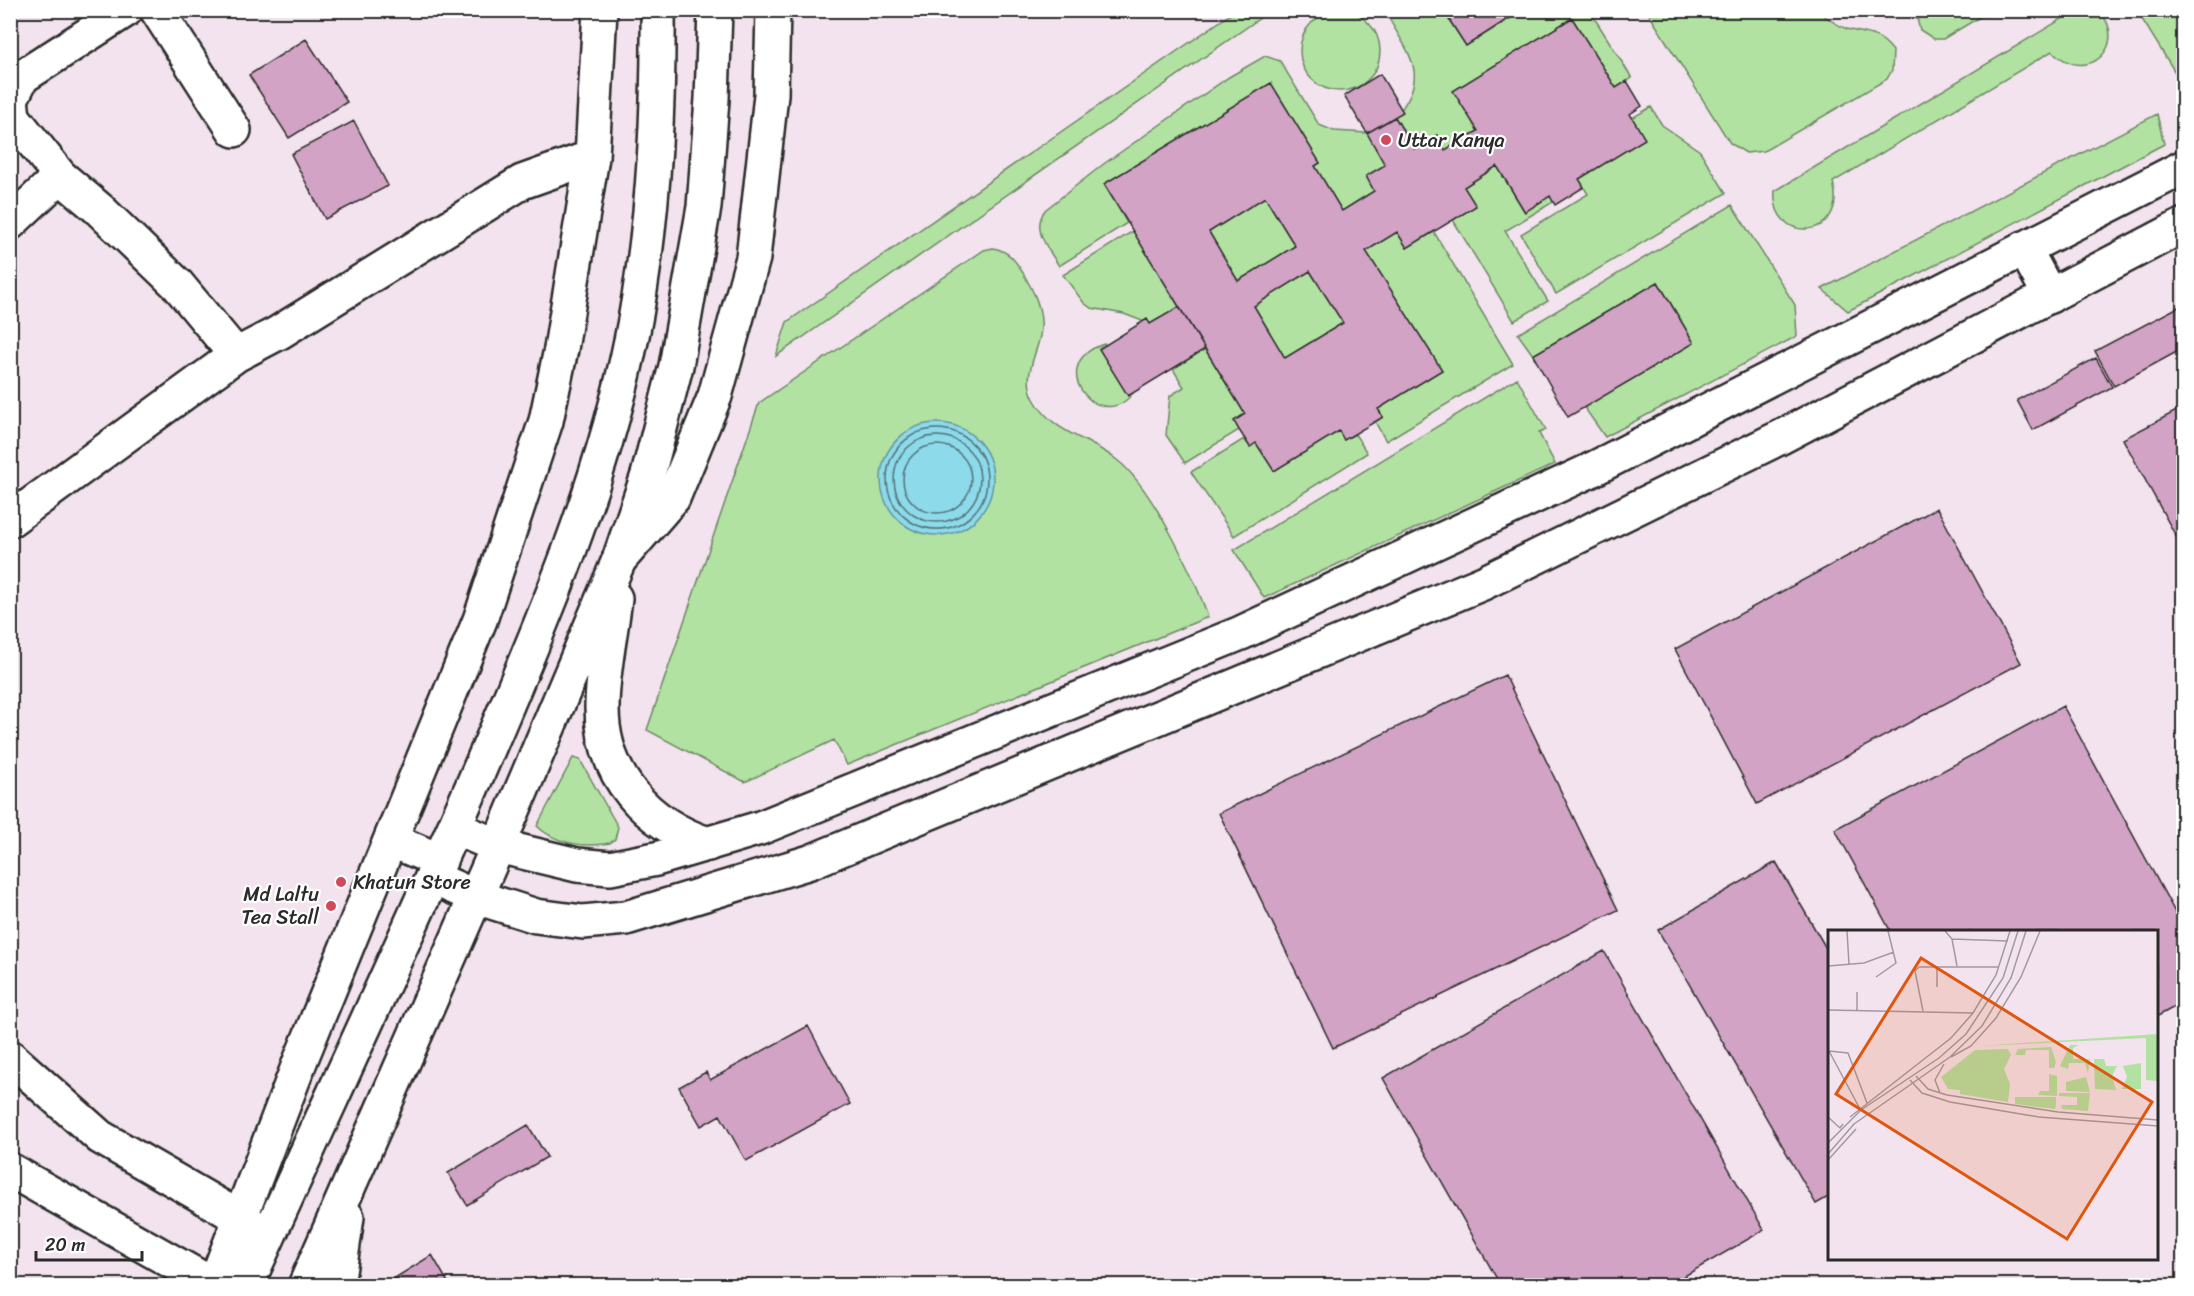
<svg xmlns="http://www.w3.org/2000/svg" width="2194" height="1296" viewBox="0 0 2194 1296" font-family="Sriracha,sans-serif">
<style>
.green{fill:#b2e2a2;stroke:#6e8666;stroke-width:1.5}
.water{fill:#8cdaea;stroke:#65949e;stroke-width:1.5}
.lines{fill:none;stroke-linecap:round;stroke-linejoin:round}
.shore{stroke:#527177;stroke-width:1.5}
.building{fill:#d2a3c5;stroke:#2b2b2b;stroke-width:1.5;fill-rule:evenodd}
.minor-casing{stroke:#2b2b2b;stroke-width:38}
.major-casing{stroke:#2b2b2b;stroke-width:38}
.minor{stroke:#fff;stroke-width:33}
.major{stroke:#fff;stroke-width:33}
.poi-dot{fill:#d1495b;stroke:#fff;stroke-width:2}
.labels{text-anchor:middle;stroke-width:4.5;stroke-linejoin:round;paint-order:stroke}
.poi-label{font-size:20px;fill:#2b2b2b;stroke:#fff;text-anchor:start}
.inset-road{fill:none;stroke:#a299a0;stroke-width:1.5}
.view{fill:#df570e;fill-opacity:0.15;stroke:#df570e;stroke-width:3}
.inset-edge{fill:none;stroke:#2b2b2b;stroke-width:3}
</style>
<rect width="100%" height="100%" fill="#f2e3ee"/>
<filter id="ink" filterUnits="userSpaceOnUse"><feTurbulence type="fractalNoise" baseFrequency=".0167" numOctaves="2"/><feDisplacementMap in="SourceGraphic" scale="12" xChannelSelector="R" yChannelSelector="G"/><feConvolveMatrix kernelMatrix="1 2 1 2 8 2 1 2 1" color-interpolation-filters="sRGB"/></filter>
<g filter="url(#ink)">
<path class="green" d="M1300 51a40 40 0 1 1 80 0a40 40 0 1 1-80 0Z
M1235,11H1270L776,356L787,322Z
M1385,11H1443L1466,46L1522,11H1590L1632,78L1616,88L1572,18L1454,91L1478,131L1445,150L1436,135L1414,149L1395,117C1433,73 1407,54 1385,11Z
M1647,11H1818C1827,18 1836,25 1847,29C1867,35 1879,32 1893,51L1892,70L1887,79L1764,151L1746,153L1730,143Z
M1915,11V10L1990,11L1943,39H1934L1920,30Z
M2075,11H2099C2130,43 2089,87 2052,51L1833,182C1849,241 1770,245 1775,191Z
M2137,11H2183V85Z
M1265,56L1280,61L1319,125L1334,131L1367,133L1385,165L1366,176L1374,191L1342,211L1315,166L1320,163L1271,83L1104,184L1127,223L1059,266C1048,248 1031,230 1045,210L1105,163L1229,77Z
M1651,107L1662,125L1700,151L1726,193L1556,294L1521,234L1588,194L1579,179L1644,139L1632,118Z
M2157,114L2164,144L1848,311L1822,289Z
M1497,166L1524,211L1550,196L1553,202L1505,231L1548,301L1514,321L1453,220L1475,206L1464,187Z
M1265,197L1295,246L1238,281L1209,232Z
M1732,205L1795,305L1797,336L1605,437L1584,407L1694,343L1658,282L1533,355L1518,334Z
M1133,231L1179,307L1150,324L1124,314L1091,308L1084,303L1063,275Z
M1397,232L1407,248L1434,232L1513,364L1386,441L1375,422L1383,417L1378,409L1442,370L1366,251Z
M993,248C1009,251 1015,260 1023,273C1031,287 1040,303 1041,320C1044,347 1019,372 1034,399C1053,434 1088,437 1117,460C1151,486 1194,575 1208,617L847,765L834,740L745,782L647,730L759,403L984,250Z
M1310,271L1343,323L1285,358L1254,306Z
M1104,344L1116,345L1139,383C1108,446 1038,365 1104,344Z
M1205,349L1245,414L1234,421L1239,430L1185,463L1166,435L1170,396L1184,387L1173,369Z
M1517,378L1546,430L1539,433L1555,464L1264,598L1234,550Z
M1339,431L1344,440L1355,434L1367,453L1234,536L1191,472L1244,439L1250,447L1256,443L1274,471Z
M573,758L580,760L618,827L615,839L610,843C586,848 555,844 537,826Z"/>
<path class="water" d="M881 479a56 56 0 1 1 112 0a56 56 0 1 1-112 0Z"/>
<g class="lines">
<path class="shore" d="M887 479a50 50 0 1 1 100 0a50 50 0 1 1-100 0Z
M894 479a43 43 0 1 1 86 0a43 43 0 1 1-86 0Z
M903 479a34 34 0 1 1 68 0a34 34 0 1 1-68 0Z"/>
</g>
<path class="building" d="M1443,10H1522L1466,46Z
M1572,18L1616,88L1627,81L1642,106L1630,114L1645,139L1579,179L1584,187L1555,205L1550,196L1525,212L1497,166L1464,187L1476,206L1407,248L1397,232L1366,251L1442,370L1378,409L1383,417L1344,440L1339,431L1274,471L1256,443L1250,447L1239,430L1234,421L1245,414L1104,184L1271,83L1320,163L1315,166L1342,211L1374,191L1366,176L1385,165L1367,133L1395,117L1414,149L1437,135L1445,150L1478,131L1453,91ZM1265,197L1295,246L1238,281L1209,232ZM1310,271L1343,323L1285,358L1254,306Z
M306,39L347,102L289,138L249,75Z
M1380,74L1403,112L1367,133L1344,96Z
M354,121L388,186L325,219L291,154Z
M1658,282L1694,343L1568,417L1533,355Z
M2184,304V348L2114,386L2095,351Z
M1179,307L1205,349L1128,396L1099,349L1147,319L1150,324Z
M2096,358L2112,387L2033,430L2017,400Z
M2184,407V551L2123,439Z
M1937,508L2021,663L1757,804L1675,649Z
M1505,675L1618,910L1333,1048L1219,813Z
M2063,706L2184,929V1002L2156,1017V932H1891L1835,829Z
M1776,862L1830,955V1196L1816,1204L1658,930Z
M1604,951L1764,1230L1667,1286H1501L1383,1078Z
M808,1026L850,1104L746,1161L720,1115L701,1126L679,1087L706,1072L710,1080Z
M528,1125L547,1157L467,1205L448,1173Z
M432,1255L450,1286H393L390,1281Z"/>
<g class="lines">
<g class="minor-casing">
<path id="minor" d="M126,10L22,77L11,99L13,117L60,176L99,209L178,285L236,355
M157,10L234,130
M10,223L60,176
M2024,248L2050,296
M10,520L236,355L278,333L522,182L592,157
M619,560L673,498L715,396L753,258L771,95L773,10
M455,828L498,846L577,865L610,868L656,859L760,828L1241,633L1589,471L2184,167
M391,840L440,861
M433,878L476,897L536,916L583,922L626,918L810,862L1483,583L1781,437L2184,225
M10,1057L100,1137L259,1229
M10,1170L215,1286
M214,1286L301,1059L480,620L546,421L561,349L592,157L600,10"/>
</g>
<g class="major-casing">
<path id="major" d="M615,598C611,634 602,672 602,708C602,776 647,824 708,844
M246,1286C326,1108 410,932 487,752C545,617 603,481 632,336C653,230 659,118 658,10
M305,1286L498,846L619,560L648,475L676,366L704,207L712,99L715,10
M337,1286L347,1217"/>
</g>
<use href="#minor" class="minor"/>
<use href="#major" class="major"/>
</g>
</g>
<g class="poi-dot">
<circle cx="1386" cy="140" r="6"/>
<circle cx="341" cy="882" r="6"/>
<circle cx="331" cy="906" r="6"/>
</g>
<g class="labels">
<g class="poi-label">
<text x="1398" y="147">Uttar Kanya</text>
<text x="353" y="889">Khatun Store</text>
<text x="319" y="901" text-anchor="end">Md Laltu<tspan x="319" dy="23">Tea Stall</tspan></text>
</g>
</g>
<g transform="translate(1828 930)">
<rect width="330" height="330" fill="#f2e3ee"/>
<path d="M330,104V151L318,150V108L152,116ZM242,115H251L245,118V129H262L260,143L257,133H241L240,139L232,136ZM223,117L228,132L226,138H221V120H198L197,125H187L190,119ZM180,119L183,125L176,139L182,154L180,172L132,164V160L120,159L113,147L147,120ZM266,129H276L278,136H289L284,146L288,160L267,159ZM313,133V159H294L299,147L295,136ZM221,144L229,146V166L210,165L212,161H221ZM258,147L262,162L238,161V152ZM231,163H262L260,181L234,179L233,175H249V167L231,166ZM187,167H228V175L227,179L187,174Z" fill="#b2e2a2"/>
<path class="inset-road" d="M19,1L21,34M117,1L124,9L129,36M124,9L180,11M0,36L36,33L66,22M109,37V57M48,47L68,33L60,1M29,62V81M0,80L145,83M95,81L87,41L91,37H171M1,121L20,123L39,173M1,121L32,179M123,127L143,116L168,88L193,47L212,1M88,146L100,159L119,165L230,182L330,190M82,150L94,163L122,172L211,187L330,196M112,163L107,150L116,134M0,187L12,198L15,194M22,187L123,108L145,83L168,45L182,1M0,213L33,180L111,128L138,104L175,48L190,1M0,224L26,194L122,127L154,96L183,48L198,1M0,230L28,199"/>
<path class="view" d="M93,28L324,172L239,309L8,164Z"/>
<rect width="330" height="330" class="inset-edge"/>
</g>
<rect width="2194" height="1296" fill="none" stroke="#fff" stroke-width="36"/>
<rect x="18" y="18" width="2158" height="1260" fill="none" stroke="#2b2b2b" stroke-width="2" filter="url(#ink)"/>
<path d="M36 1251v9h106v-9" fill="none" stroke="#2b2b2b" stroke-width="3"/>
<text x="45" y="1251" font-size="18" fill="#2b2b2b" stroke="#ffffff" stroke-width="4.5" paint-order="stroke">20 m</text>
</svg>
